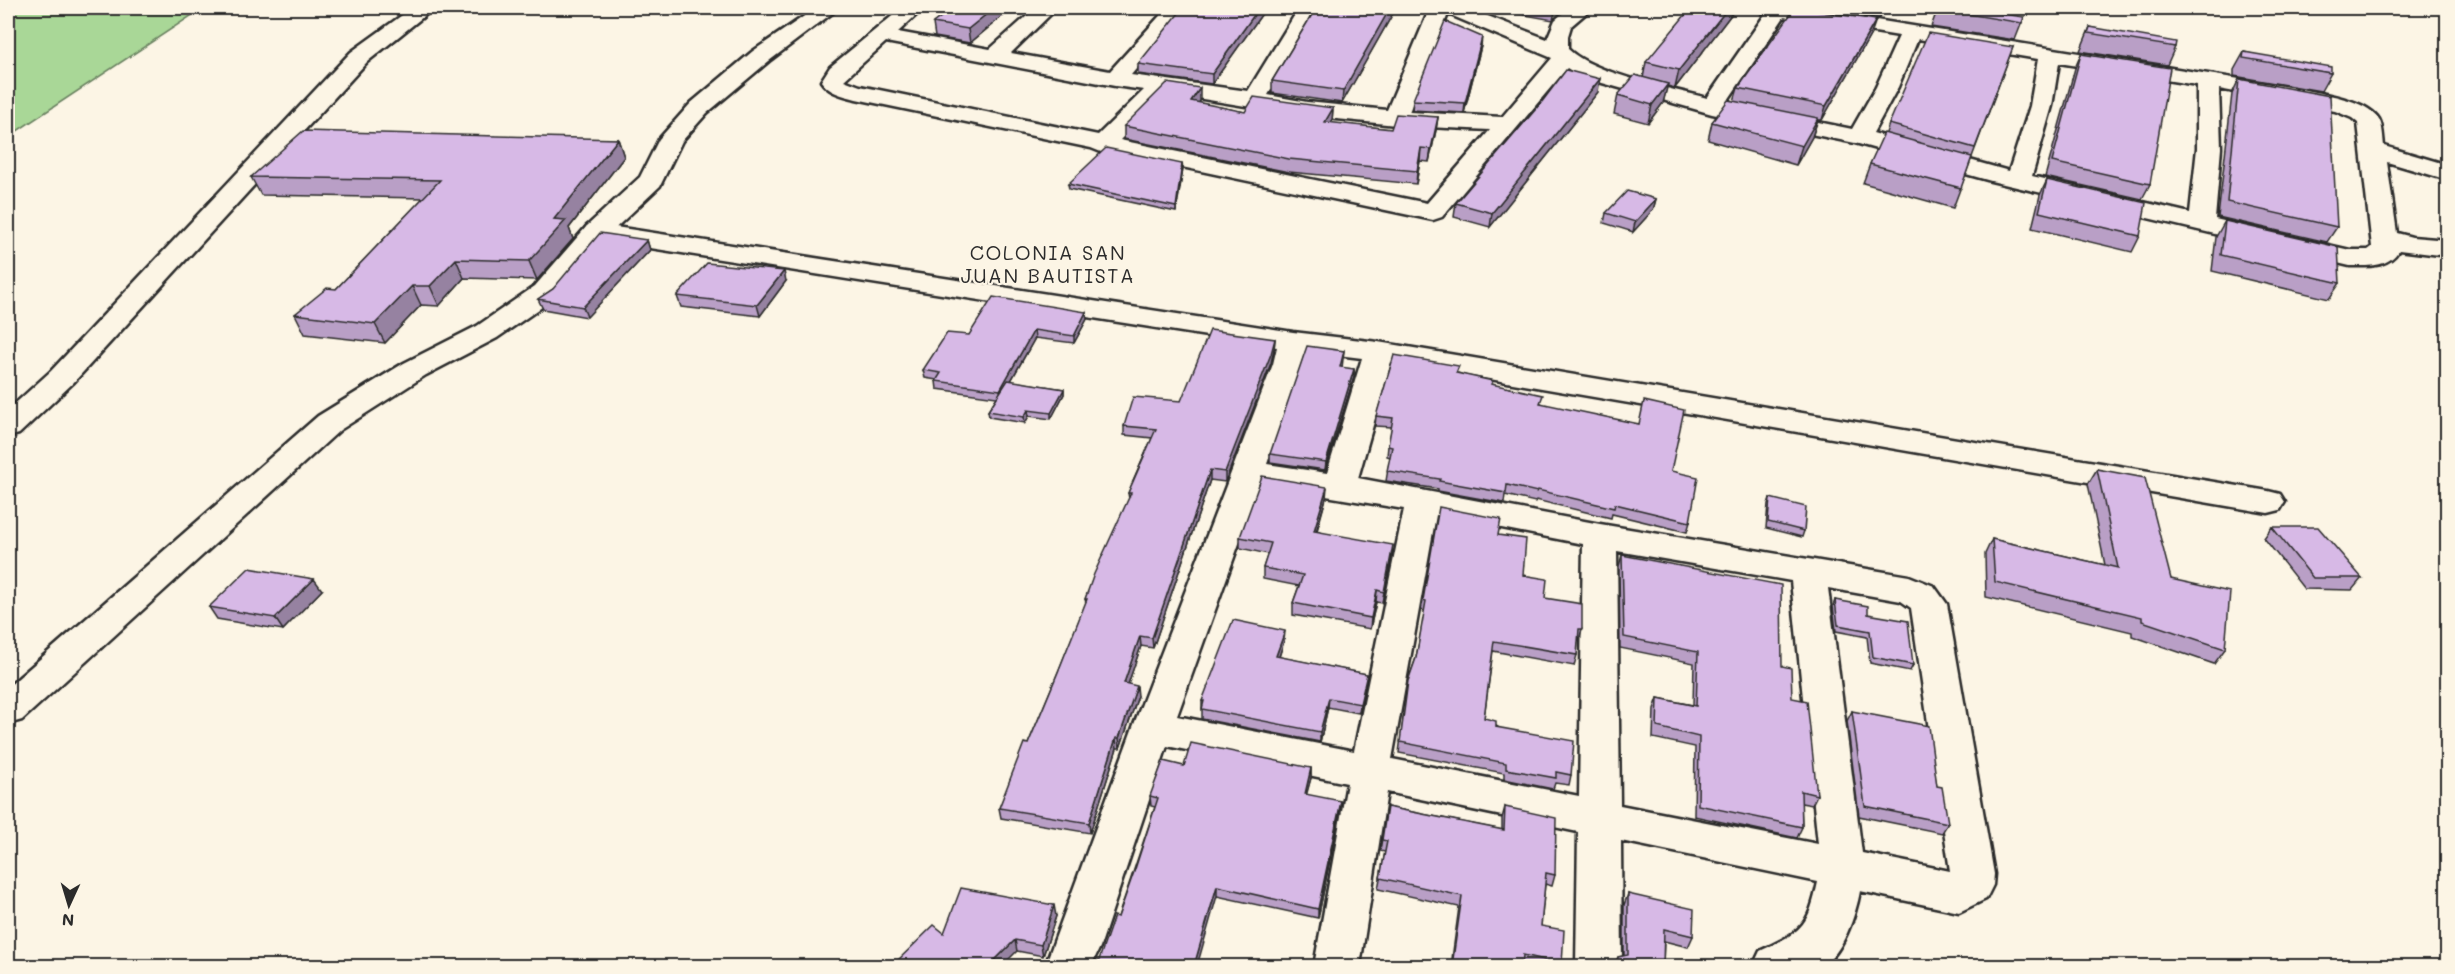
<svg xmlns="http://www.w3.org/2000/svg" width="2455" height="974" viewBox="0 0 2455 974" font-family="Mali,sans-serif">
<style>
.green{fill:#a9d797;stroke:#6a8161;stroke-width:1.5}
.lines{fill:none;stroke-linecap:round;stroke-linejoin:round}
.minor-casing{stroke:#2b2b2b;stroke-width:5}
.tertiary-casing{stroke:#2b2b2b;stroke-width:5}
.minor{fill:#fcf5e5;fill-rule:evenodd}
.tertiary{fill:#fcf5e5;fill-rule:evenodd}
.wall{fill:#b99fc6;stroke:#2b2b2b;stroke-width:1.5}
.shaded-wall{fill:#9682a1;stroke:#2b2b2b;stroke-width:1.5}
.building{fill:#d7b9e6;stroke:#2b2b2b;stroke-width:1.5}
.labels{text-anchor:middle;stroke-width:4.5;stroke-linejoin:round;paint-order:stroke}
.neighbourhood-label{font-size:20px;letter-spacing:1.5px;fill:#2b2b2b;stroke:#fcf5e5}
</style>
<rect width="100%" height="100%" fill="#fcf5e5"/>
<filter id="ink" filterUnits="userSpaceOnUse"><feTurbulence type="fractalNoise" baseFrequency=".0167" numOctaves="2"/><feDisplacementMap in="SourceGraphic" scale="12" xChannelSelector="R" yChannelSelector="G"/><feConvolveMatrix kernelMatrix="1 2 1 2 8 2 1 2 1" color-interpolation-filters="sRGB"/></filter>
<g filter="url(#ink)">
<path class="green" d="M8,8H203L8,137Z"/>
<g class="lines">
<g class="minor-casing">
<path id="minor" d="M412,8H434L367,62L73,383L19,434L8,437V410L51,371L351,52Z
M902,8H924L898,32L990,49L1036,8H1057L1011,53L1110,71L1167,8H1187L1131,75L1248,91L1299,8H1319L1268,95L1307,102L1387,110L1430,8H1467L1547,39L1555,20L1569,8H1592L1571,26L1568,36V49C1593,74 1671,88 1707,98L1766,13L1761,12L1758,8H1802L2301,89C2322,94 2366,99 2379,119C2383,126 2383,138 2384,146L2448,165V180L2387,162L2397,233L2412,237L2448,240V256L2399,250C2388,268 2369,266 2350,266L1991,181L1855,143L1712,114L1581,77L1567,68L1442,217L1433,220L1106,151L1101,152L1091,148L856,99C842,95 829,93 821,81L830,67ZM1448,14L1552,58L1502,117L1409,112ZM1784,17L1899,36L1876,87L1852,129L1726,103ZM1918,39L2038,59L2030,106L2009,171L1873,133L1898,87ZM886,42L1115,86L1144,90L1098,135L860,86L844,80ZM2059,63L2197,85V148L2190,213L2032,176L2052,106ZM2219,89L2335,111L2352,118L2358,123L2372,247L2368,250H2350L2215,219L2221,148ZM1166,93L1307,116L1406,126L1490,130L1427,203L1120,140Z
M596,224L1293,332L1378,342L2268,491L2280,494L2285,502L2280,510L2268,513L1391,362L1358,478L1600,524L1909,576L1934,586L1947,604L1994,874L1993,885L1986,899L1959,912L1860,891C1856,914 1842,956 1821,966H1753L1760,951C1801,931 1808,929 1818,882L1621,841L1622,966H1576L1578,832L1387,792L1360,966H1314L1347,783L1167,746L1100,947L1091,966H1045L1133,727L1273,364L1277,347L587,238L583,232L587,226ZM1305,351L1362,358L1327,473L1267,464ZM1260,485L1404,509L1354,751L1177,716ZM1436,515L1583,544L1579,796L1392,759ZM1617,551L1791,581L1818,844L1620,805ZM1828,588L1901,601L1911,608L1950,871L1862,853Z"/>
</g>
<g class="tertiary-casing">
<path id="tertiary" d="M816,8H839L769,61L707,113L682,141L660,186L605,238L555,298L497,338L426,375L340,430L22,720L8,724V687L318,416L404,363L477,326L535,286L587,226L640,177L659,139L691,103L753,51Z"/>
</g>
<use href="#minor" class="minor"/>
<use href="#tertiary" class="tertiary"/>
</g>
<path class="wall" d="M953,8H1012L970,43L935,37L933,23Z
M1266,8L1212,84L1138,74V64Z
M1316,8H1396L1342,103L1272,93V81Z
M1487,8H1556L1553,20Z
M1736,8L1675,88L1667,86L1663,103L1648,123L1614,114L1618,95L1643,78L1646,62Z
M1813,8H1885L1880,18Z
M1938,8L2024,17L2015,40L1931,27Z
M2090,27L2175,47L2167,65L2080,51Z
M1871,34L1822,120H1818L1812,137L1796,165L1708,140L1712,122L1734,101L1738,88Z
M1481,46L1464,113L1412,110L1413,100Z
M2013,47L1953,208L1863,183L1870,164L1886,133L1889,124Z
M2244,52L2331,73L2321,91L2234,76V70Z
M2081,54L2150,184L2142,199L2045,177L2075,68Z
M2239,79L2337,227L2327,242L2218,217L2232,94Z
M1598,92L1490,227L1454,217L1456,203Z
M1200,101L1199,103L1245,112L1333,108L1332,121L1331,123L1391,129L1438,117L1436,130L1429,162L1420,161L1416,184L1289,172L1124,139V126Z
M618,139L624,157L569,228L573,239L537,280L464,278L439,306L421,305L385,343L305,334L295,314L336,289L423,198L261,195L251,177Z
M1182,164L1183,169L1176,212L1069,189L1068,184Z
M2047,180L2140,236L2132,252L2032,228L2040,195Z
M1656,199L1653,210L1633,232L1604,223L1606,213Z
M2225,221L2340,283L2329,299L2212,271L2216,237Z
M647,240L650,250L587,317L543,309L538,299L553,289Z
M786,281L760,316L681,307L677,296Z
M1086,312L1087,319L1074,343L1035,338L1011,381L1064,389V394L1051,419L1029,416L1025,423L989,417L988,411L997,397L937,389L936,381L937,380L925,378L923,370L969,335Z
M1275,339L1274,349L1271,363L1225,482L1210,480L1153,648L1141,646L1128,684L1138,696L1120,748H1117L1090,833L1001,818L999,808L1028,744L1058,672L1086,603L1085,599L1129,499L1128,493L1152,438L1124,435V426L1181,401Z
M1344,351L1342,368L1354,369V377L1325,470L1270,462V454Z
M1458,373L1492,384L1541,403L1671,471L1690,522L1687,532L1612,514L1611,518L1536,500L1535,502L1505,495L1504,503L1438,491V489L1386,481L1390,457L1387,456L1388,446L1392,427L1375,426L1376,416Z
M2097,469L2171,579L2225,649L2214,664L2132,636V632L1986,597L1985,554L1992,539L2105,565L2088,484Z
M1326,498L1317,531L1392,556L1382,603L1376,602L1370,629L1293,615V603L1299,586L1263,579V568L1268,554L1240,548V537Z
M1770,498L1804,531L1802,537L1766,528L1768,504Z
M2272,527L2362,578L2352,590L2304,589L2264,538Z
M1498,535L1523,575L1545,598L1582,629L1579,640L1578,639L1577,655L1574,666L1493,651L1484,718L1571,775L1569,785L1555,783L1553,789L1504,779V773L1399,753L1408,681L1416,658L1425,611L1421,610L1423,600Z
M1622,555L1782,666L1817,795L1812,805L1801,803L1802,827L1797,838L1694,816L1695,747L1653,738L1654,709L1658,698L1693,705L1694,663L1620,648L1619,566Z
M322,590L283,630L217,619L209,607Z
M1835,600L1868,614L1913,665L1910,671L1870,663L1867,637L1836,631L1833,606Z
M1284,641L1279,657L1367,674L1359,713L1328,707L1320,742L1202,719V701Z
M1852,711L1948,823L1942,833L1859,816L1847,721Z
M1184,766L1311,768V778L1306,794L1340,811L1318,918L1217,896L1118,917L1155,807L1151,806L1150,796Z
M1387,807L1502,830V818L1505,807L1555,875L1552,886L1545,884L1541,926L1562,964L1561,966H1451L1459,907L1378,889L1385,852L1380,851Z
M1628,894L1693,936L1688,947L1664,941L1663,966H1614L1618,957L1624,956V905Z
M1056,916L1043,956L1017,951L944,933Z"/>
<path class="shaded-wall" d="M994,8H1012L970,43L968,29Z
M1259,8H1266L1212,84V74Z
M1390,8H1396L1342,103L1343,91Z
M1728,8H1736L1675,88L1679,70Z
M1883,8H1885L1880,18Z
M1876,20L1871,34L1822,120L1826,106Z
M1482,37L1481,46L1464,113L1465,103Z
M1600,79L1598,92L1490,227L1492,213Z
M1668,84L1663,103L1648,123L1652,105Z
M1200,88V101L1191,114V101Z
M1333,108L1332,121L1325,135V122Z
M1438,117L1436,130L1429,162L1431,149Z
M1818,118L1812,137L1796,165L1802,146Z
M618,139L624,157L569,228L573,239L537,280L529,261L554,219Z
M1421,148L1420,161L1416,184L1417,171Z
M1182,164L1183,169L1176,212V207Z
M1656,199L1653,210L1633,232L1635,222Z
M647,240L650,250L587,317L583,307Z
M456,259L464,278L439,306L430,286Z
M784,271L786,281L760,316L757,305Z
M412,286L421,305L385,343L375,324Z
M1086,312L1087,319L1074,343V336Z
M1034,330L1035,338L1001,398L1000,390Z
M1275,339L1274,349L1271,363L1225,482V472Z
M1354,369V377L1325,470L1326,462Z
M1064,389V394L1051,419V413Z
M1028,410L1029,416L1025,423L1024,417Z
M1210,470V480L1153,648L1152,638Z
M1327,487L1326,498L1313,542L1314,531Z
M1393,545L1392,556L1382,603L1384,592Z
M314,579L322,590L283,630L275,618Z
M1377,590L1376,602L1370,629L1371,618Z
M1285,631L1284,641L1276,666V656Z
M1140,636L1141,646L1125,693L1124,683Z
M1367,674L1366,683L1359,713L1360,704Z
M1137,686L1138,696L1120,748L1119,738Z
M1329,698L1328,707L1320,742V732Z
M1116,738L1117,748L1090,833L1089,823Z
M1311,768V778L1304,804L1305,794Z
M1341,801L1340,811L1318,918V909Z
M1217,886V896L1197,966H1194Z
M8,890L13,895L8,906Z
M1054,905L1056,916L1043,956L1041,945Z
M1015,940L1017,951L1002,966H989Z"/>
<path class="building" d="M953,8H994L968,29L933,23Z
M1183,8H1259L1212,74L1138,64Z
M1316,8H1390L1343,91L1272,81Z
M1691,8H1728L1679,70L1646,62Z
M1795,8L1876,20L1826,106L1738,88Z
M1938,8H1966L2024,17L2022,23L1937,9Z
M1445,21L1482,37L1465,103L1413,100Z
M2090,27L2176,42L2175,47L2088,33Z
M1928,33L2013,47L1975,148L1889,124Z
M2244,52L2331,67V73L2243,58Z
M2081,54L2170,68L2150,184L2052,162Z
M1566,70L1600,79L1492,213L1456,203L1541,103Z
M1635,75L1668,84L1652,105L1618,95Z
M2239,79L2330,96L2337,227L2227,202Z
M1167,83L1200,88L1191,101L1245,112L1254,97L1333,108L1325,122L1391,129L1396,114L1438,117L1431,149L1421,148L1417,171L1289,159L1124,126Z
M1728,100L1818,118L1802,146L1712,122Z
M303,131L618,139L554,219L566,220L529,261L456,259L430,286H412L375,324L295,314L327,288L336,289L440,180L251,177Z
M1884,133L1972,157L1961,188L1870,164Z
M1106,148L1182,164L1176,207L1068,184Z
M2047,180L2146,203L2140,236L2039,212Z
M1627,191L1656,199L1635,222L1606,213Z
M2225,221L2338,247L2340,283L2221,255Z
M600,233L647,240L583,307L538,299L553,289Z
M707,263L784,271L757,305L677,296Z
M993,297L1086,312L1074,336L1034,330L1000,390L936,381L941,373L923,370L947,333L969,335Z
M1210,330L1275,339L1271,354L1225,472L1210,470L1152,638L1140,636L1124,683L1137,686L1119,738H1116L1089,823L999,808L1024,743L1028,744L1058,672L1087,599H1085L1094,574L1131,493H1128L1156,429L1124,426L1133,397L1181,401Z
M1307,346L1344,351L1340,367L1354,369L1326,462L1270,454Z
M1394,355L1459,366L1456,373L1493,381L1491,384L1543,395L1540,403L1639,424L1644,401L1684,410L1671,471L1698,477L1690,522L1615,504L1614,508L1538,490L1537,492L1507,485L1506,493L1439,481L1440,479L1387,471L1392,447L1388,446L1393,418L1376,416Z
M1008,380L1064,389L1051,413L1028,410L1024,417L988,411Z
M2097,469L2145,478L2171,579L2230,592L2225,649L2142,621V617L1995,582L1992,539L2118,568Z
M1262,476L1327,487L1314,531L1393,545L1384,592L1377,590L1371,618L1293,603L1303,575L1263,568L1271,543L1240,537Z
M1770,498L1806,507L1804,531L1768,522Z
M1439,507L1501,519L1498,535L1526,539L1523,575L1547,579L1545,598L1582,604V629H1579L1577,655L1494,641L1484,718L1496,721V727L1574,741L1571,775L1556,772V778L1506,769V763L1400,742L1408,681L1416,658L1426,601L1423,600Z
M2272,527H2318L2362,578H2313Z
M1622,555L1781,585L1782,666L1791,668L1792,698L1807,701L1817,795L1801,791L1802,827L1698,805L1699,737L1657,727L1658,698L1696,706L1698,652L1624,637Z
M249,568L314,579L275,618L209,607Z
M1835,600L1868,606V614L1908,621L1913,665L1873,657L1870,631L1838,625Z
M1233,620L1285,631L1276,656L1367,674L1360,704L1329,698L1320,732L1202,709L1204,701H1202Z
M1852,711L1929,726L1937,786L1942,787L1948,823L1865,806Z
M1191,743L1311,768L1305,794L1341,801L1318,909L1217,886L1194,966H1091L1093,962L1098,963L1114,916L1118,917L1135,869L1158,798L1150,796L1163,761L1184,766Z
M1387,807L1504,830L1505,807L1556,818L1555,875L1546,873L1541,926L1564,930L1562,964L1523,955L1522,966H1452L1462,896L1380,878L1387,841L1382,840Z
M961,888L1054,905L1041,945L1015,940L989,966H892L934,925L944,933Z
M1628,894L1694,909L1693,936L1664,929L1663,966H1617L1618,957L1628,955Z"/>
</g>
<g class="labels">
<g class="neighbourhood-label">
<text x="1048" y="260">COLONIA SAN<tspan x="1048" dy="23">JUAN BAUTISTA</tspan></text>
</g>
</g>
<rect width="2455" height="974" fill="none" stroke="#fcf5e5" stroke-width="30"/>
<rect x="15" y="15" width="2425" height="944" fill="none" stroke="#2b2b2b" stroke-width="2" filter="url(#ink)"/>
<g transform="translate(69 905) rotate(184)" stroke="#fcf5e5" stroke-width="4.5" paint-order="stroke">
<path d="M0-4.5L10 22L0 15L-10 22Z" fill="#2b2b2b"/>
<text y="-9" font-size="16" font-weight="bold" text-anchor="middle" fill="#2b2b2b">N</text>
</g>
</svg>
